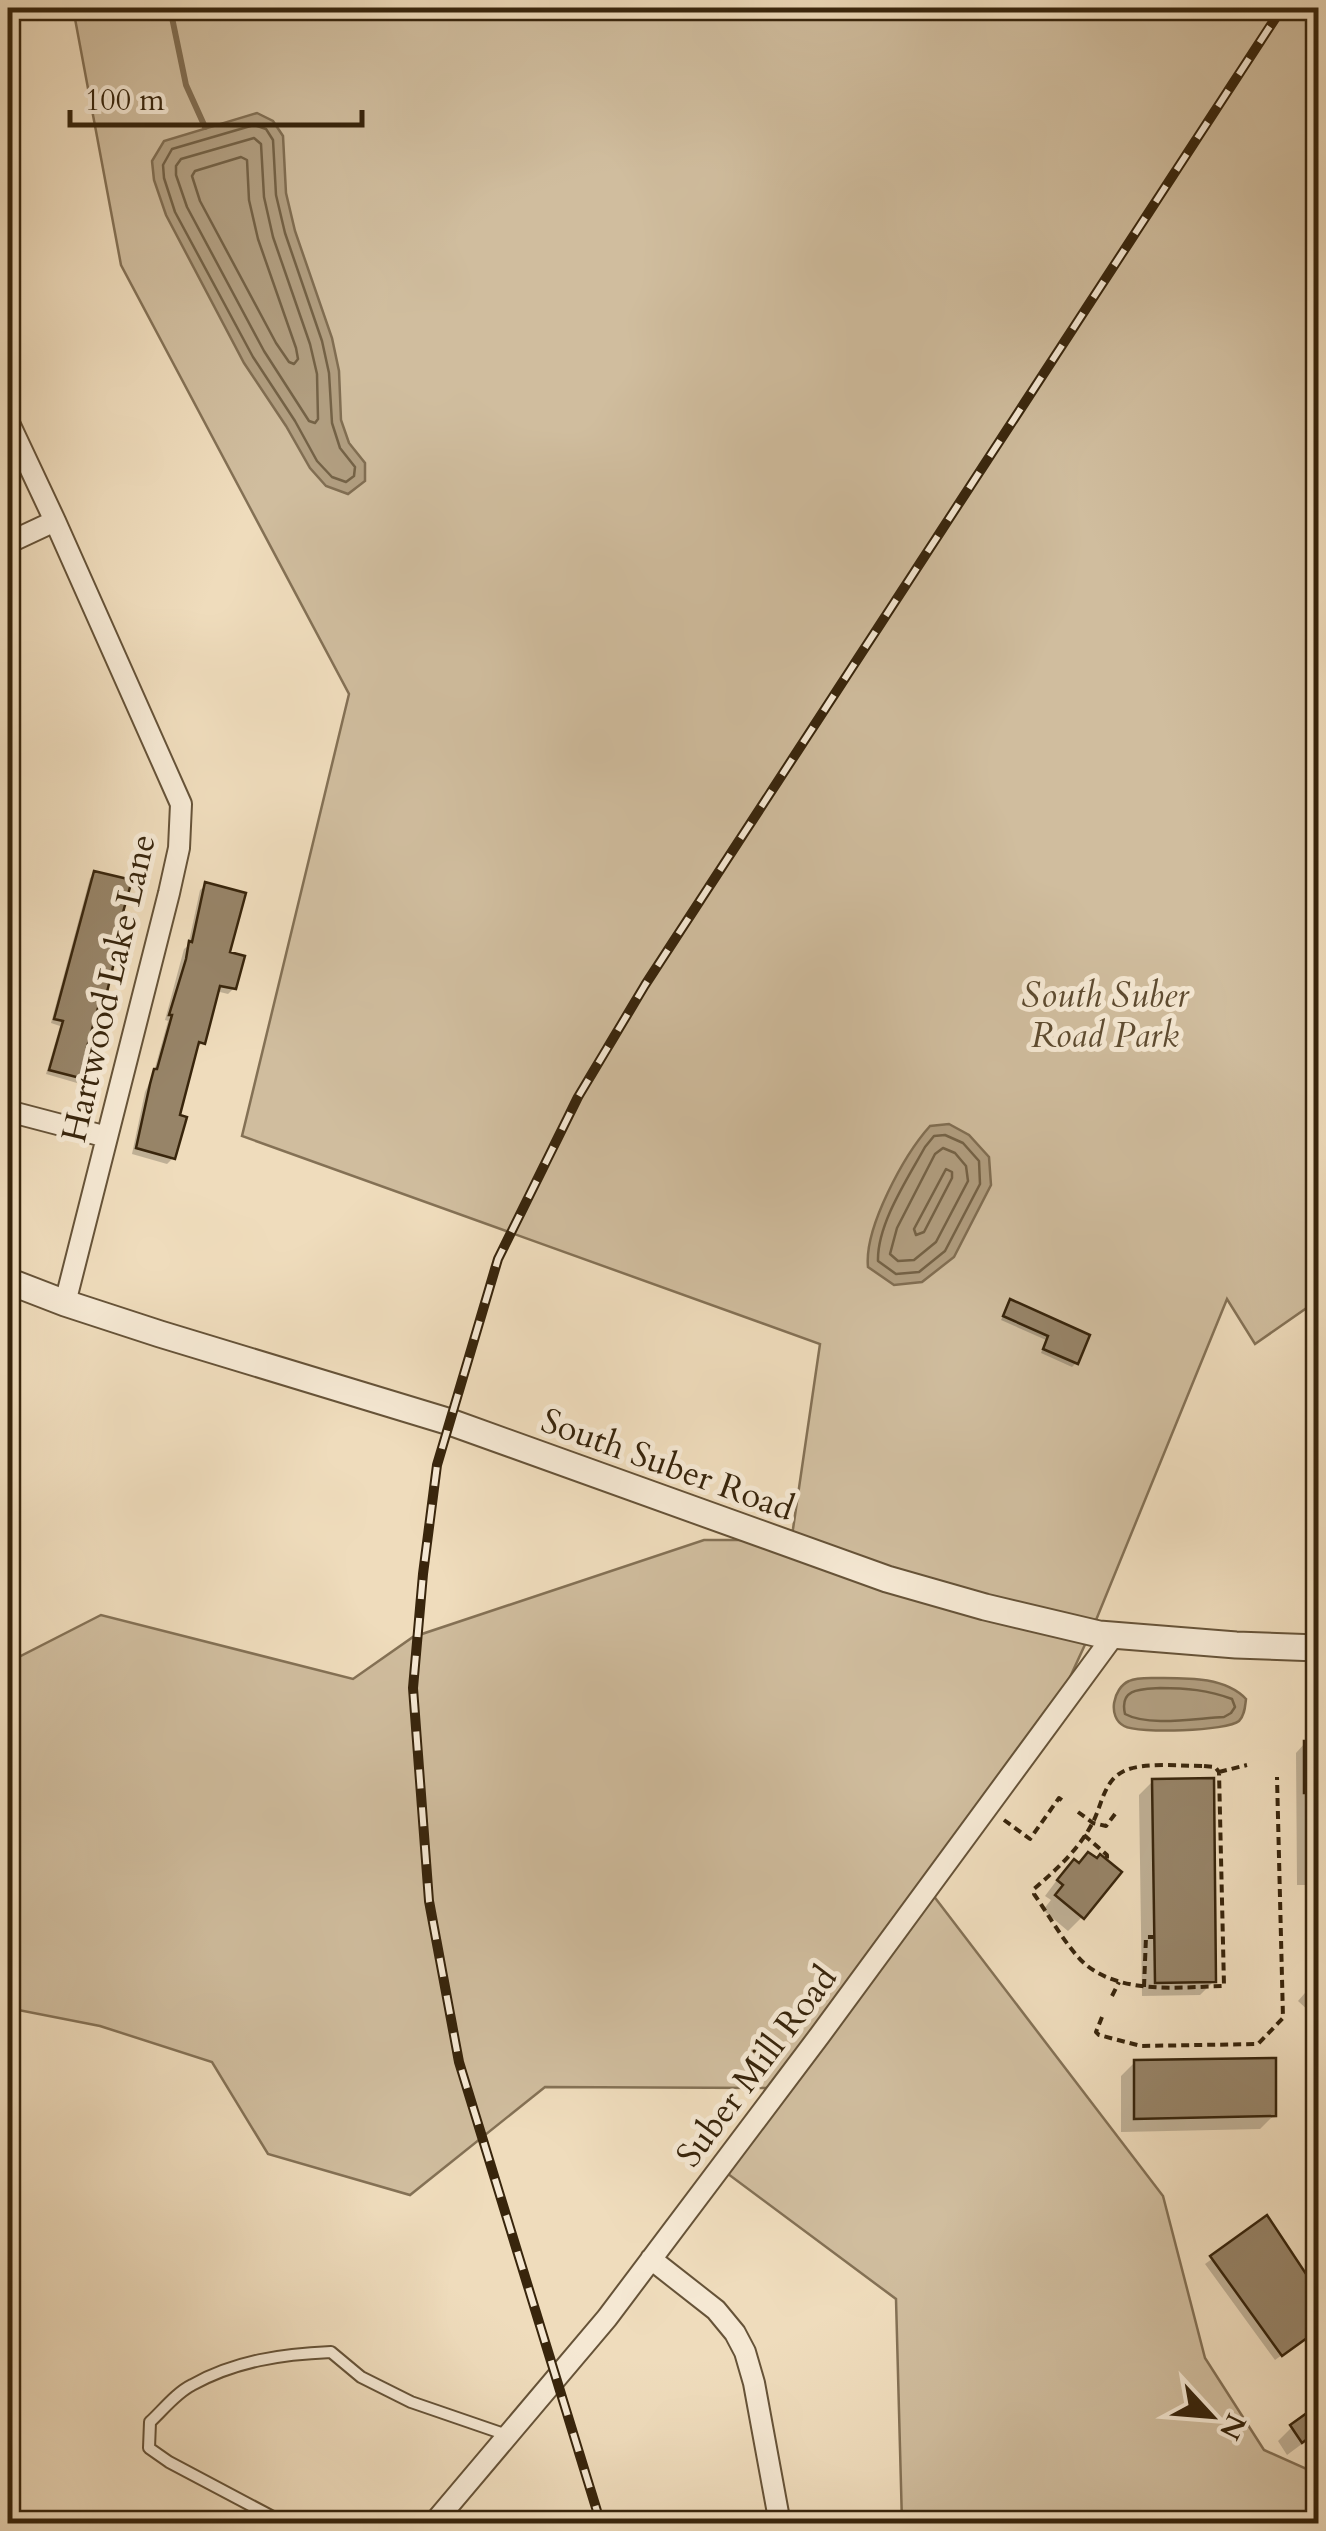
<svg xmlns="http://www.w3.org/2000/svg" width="1326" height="2531" viewBox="0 0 1326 2531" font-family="Cardo,serif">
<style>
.green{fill:#d0bd9e;stroke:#847155;stroke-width:2.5}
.water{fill:#b19e80;stroke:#816e52;stroke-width:2.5}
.shadow{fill:#0003}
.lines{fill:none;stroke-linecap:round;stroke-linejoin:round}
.shore{stroke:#746246;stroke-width:2.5}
.stream{stroke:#816e52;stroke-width:6}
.building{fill:#978468;stroke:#38250c;stroke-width:2.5}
.service-casing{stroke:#665338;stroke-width:14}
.minor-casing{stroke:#665338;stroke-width:24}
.tertiary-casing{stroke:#665338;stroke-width:29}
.path{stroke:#38250c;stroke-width:4;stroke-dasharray:8 5;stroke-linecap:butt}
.service{stroke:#f5e8d3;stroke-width:10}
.minor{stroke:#f5e8d3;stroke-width:20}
.tertiary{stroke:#f5e8d3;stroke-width:25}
.rail-casing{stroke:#38250c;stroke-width:10}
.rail{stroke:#f5e8d3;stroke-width:6;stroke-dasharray:19;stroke-linecap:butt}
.labels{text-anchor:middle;stroke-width:10;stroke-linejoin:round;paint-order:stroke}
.street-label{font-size:35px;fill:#38250c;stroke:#f5e8d3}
.park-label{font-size:35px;font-style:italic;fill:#5e4b30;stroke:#f5e8d3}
</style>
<rect width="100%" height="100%" fill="#efdcbc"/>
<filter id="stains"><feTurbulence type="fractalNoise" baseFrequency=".002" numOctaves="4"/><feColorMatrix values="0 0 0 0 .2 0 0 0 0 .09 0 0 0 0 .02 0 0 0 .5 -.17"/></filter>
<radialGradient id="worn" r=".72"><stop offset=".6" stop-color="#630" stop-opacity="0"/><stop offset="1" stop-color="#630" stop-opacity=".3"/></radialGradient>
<path class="green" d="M73,8H1318V1300L1255,1344L1227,1299L1094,1625L1065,1688L923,1882L1163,2196L1205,2358L1264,2450L1318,2474V2522L1198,2520L1176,2524L902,2523L896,2299L720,2168L772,2088L545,2087L410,2195L268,2154L212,2062L100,2026L8,2008V1669L15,1659L101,1615L353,1679L413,1637L704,1540H787L793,1529L820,1344L242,1136L349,694L121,265Z"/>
<path class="water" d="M257,113L273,121L283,136L286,193L295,231L332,338L339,371L341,420L349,443L365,463V481L348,494L326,486L310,468L286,426L244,363L166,215L154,180L152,161L164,141Z
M949,1124L969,1135L989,1157L991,1185L954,1257L922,1282L894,1285L868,1267C864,1228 904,1155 930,1126Z
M1159,1678C1188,1678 1225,1677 1246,1699C1245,1706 1245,1715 1239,1721C1228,1731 1138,1734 1124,1726C1107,1717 1113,1688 1129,1681C1137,1677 1150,1678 1159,1678Z"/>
<path class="shadow" d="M95,874L114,936L101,1008L96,1013L84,1048L81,1078L77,1083L46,1074L60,1026L51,1023L90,878Z
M206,885L227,954L234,988L228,994L216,991L203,1042L197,1048L177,1117L173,1158L167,1164L132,1154L145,1092L153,1075L168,1021L165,1020L184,949L188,946L200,890Z
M1010,1302L1087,1336L1076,1363L1072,1367L1041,1353L1046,1340L1001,1320Z
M1305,1743H1318V1885H1297L1296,1753Z
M1153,1781L1214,1981L1200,1995L1142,1996L1139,1795Z
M1078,1865L1082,1917L1068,1931L1043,1910L1051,1900L1045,1896L1060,1876Z
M1318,1978V2006L1311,2013L1298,2001Z
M1135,2062L1274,2115L1260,2129L1121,2132V2076Z
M1267,2219L1318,2297V2329L1275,2360L1205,2264Z
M1318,2411V2432L1287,2455L1278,2441L1292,2427Z"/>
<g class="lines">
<path class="shore" d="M254,125L266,129L273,140L276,195L285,233L322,341L329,373L332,423L340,448L355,467L354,476L346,482L332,477L317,461L295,421L253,357L175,212L164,178L163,165L172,149Z
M254,138L261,144L264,197L273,237L310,344L317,374L318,419L315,423L309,421L264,351L187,207L176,175V166L181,159Z
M241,157L247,160L249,200L258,239L296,348L298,359L294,364L289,362L276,343L200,201L192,176L195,171Z
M945,1135L963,1143L979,1161L980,1184L945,1251L919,1272L896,1274L878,1261C877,1224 908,1178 925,1147L934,1136Z
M943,1148L955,1153L966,1166L968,1181L936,1242L914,1260L898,1261L890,1254L897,1228L935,1154Z
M946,1169L952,1172V1178L924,1232L916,1235L914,1229Z
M1160,1688C1186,1688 1208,1690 1232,1699L1235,1707L1231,1713L1224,1717C1197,1718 1149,1727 1125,1714C1119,1688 1141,1689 1160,1688Z"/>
<path class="stream" d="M170,8L186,85L205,127"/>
</g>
<path class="building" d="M94,871L132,880L117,934L122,935L118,951L117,950L103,1009L98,1008L87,1047H91L84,1079L49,1070L63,1021L54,1019Z
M205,882L246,893L230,952L245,956L236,989L220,986L205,1044L199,1042L180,1115L187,1117L175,1159L136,1148L150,1084L154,1069H157L172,1015H169L186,959L189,941L192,942Z
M1010,1299L1090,1335L1078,1364L1043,1349L1048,1336L1003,1316Z
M1304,1741H1318V1793H1304Z
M1214,1778L1216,1982L1155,1983L1152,1779Z
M1088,1852L1097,1858L1100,1854L1122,1872L1084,1919L1055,1895L1063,1885L1057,1880L1074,1859L1079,1863Z
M1276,2058V2116L1134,2119V2060Z
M1267,2215L1318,2292V2330L1282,2356L1210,2256Z
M1318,2405V2431L1302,2443L1290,2425Z"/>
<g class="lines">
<g class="service-casing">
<path id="service" d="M286,2524L169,2462L149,2448L150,2422C163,2410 176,2393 192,2385C235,2361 282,2354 331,2352L361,2377L411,2402L507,2435"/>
</g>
<g class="minor-casing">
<path id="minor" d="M8,421L55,521L181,804L179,848L169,893L65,1303
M8,543L55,521
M8,1111L107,1137
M651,2259L716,2310L735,2333L745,2352L754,2383L780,2524
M433,2524L607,2318L820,2035L1114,1635"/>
</g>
<g class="tertiary-casing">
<path id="tertiary" d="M8,1281L65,1303L160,1334L450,1422L887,1579L985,1607L1099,1634L1236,1645L1318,1648"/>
</g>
<path class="path" d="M1204,1766L1215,1767L1219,1772L1224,1986C1180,1987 1122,1995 1085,1964C1068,1949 1048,1914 1034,1894V1889C1056,1870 1078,1850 1092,1824C1102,1806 1103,1781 1124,1771C1143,1762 1182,1766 1204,1766Z
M1219,1772L1247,1765
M1078,1812L1093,1823L1106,1826L1118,1810
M1004,1820L1030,1839L1059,1798L1063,1801
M1084,1835L1107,1855V1860
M1144,1987L1146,1937H1155
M1112,1996L1119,1982
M1102,2017L1096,2032L1099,2035L1141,2046L1258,2044L1283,2018L1277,1777"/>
<use href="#service" class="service"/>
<use href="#minor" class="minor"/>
<use href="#tertiary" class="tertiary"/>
<g class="rail-casing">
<path id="rail" d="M601,2524L459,2062L429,1901L413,1688L423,1574L437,1465L498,1259L578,1097L645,985L1282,8"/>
</g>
<use href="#rail" class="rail"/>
</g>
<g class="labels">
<g class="street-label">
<text transform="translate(108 988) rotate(-77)" y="12">Hartwood Lake Lane</text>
<text transform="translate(668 1464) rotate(20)" y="12">South Suber Road</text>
<text transform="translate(756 2066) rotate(-53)" y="12">Suber Mill Road</text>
</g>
<g class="park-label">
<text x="1105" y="1007">South Suber<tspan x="1105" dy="40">Road Park</tspan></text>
</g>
</g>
<rect width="1326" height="2531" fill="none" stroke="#efdcbc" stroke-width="40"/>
<rect x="10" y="10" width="1306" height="2511" fill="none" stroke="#38250c" stroke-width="5"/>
<rect x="20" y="20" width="1286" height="2491" fill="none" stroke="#38250c" stroke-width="2.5"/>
<g transform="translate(1211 2416) rotate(116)" stroke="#f5e8d3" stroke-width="8" paint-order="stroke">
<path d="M0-8L18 38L0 25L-18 38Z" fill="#38250c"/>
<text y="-15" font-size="28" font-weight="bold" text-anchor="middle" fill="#38250c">N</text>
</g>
<path d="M70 110v15h292v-15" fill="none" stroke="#38250c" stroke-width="5"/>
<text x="85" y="110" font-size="30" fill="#38250c" stroke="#f5e8d3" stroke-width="8" paint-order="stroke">100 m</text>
<rect width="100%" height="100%" filter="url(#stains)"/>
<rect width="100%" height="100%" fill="url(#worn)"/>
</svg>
